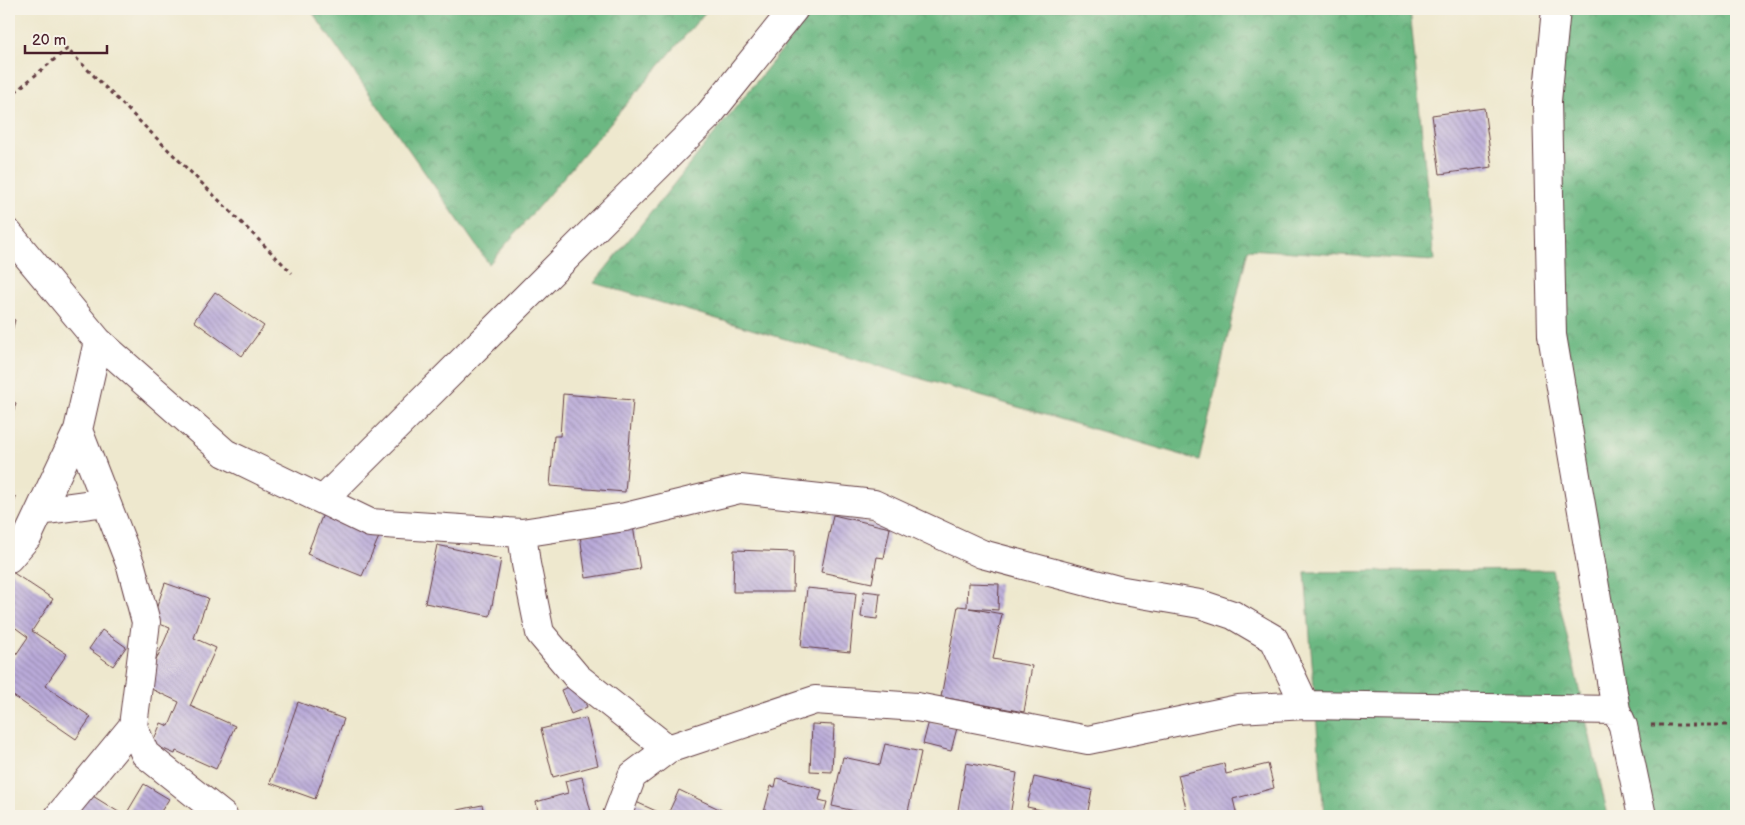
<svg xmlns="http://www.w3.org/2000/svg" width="1745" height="825" viewBox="0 0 1745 825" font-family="'Balsamiq Sans',sans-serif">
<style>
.forest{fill:url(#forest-crowns);stroke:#5b6c56}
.building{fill:url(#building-back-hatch)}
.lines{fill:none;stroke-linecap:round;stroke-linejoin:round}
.minor-casing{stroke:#633d43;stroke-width:30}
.path{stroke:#633d43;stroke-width:3;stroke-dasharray:4 4;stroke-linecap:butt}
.minor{stroke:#fff;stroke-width:28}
</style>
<defs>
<pattern id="forest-crowns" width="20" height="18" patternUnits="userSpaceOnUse" patternTransform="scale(1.25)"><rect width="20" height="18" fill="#6cb882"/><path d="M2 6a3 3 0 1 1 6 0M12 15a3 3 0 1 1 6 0" fill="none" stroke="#5b956b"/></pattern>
<pattern id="building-back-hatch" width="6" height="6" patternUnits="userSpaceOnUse" patternTransform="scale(1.25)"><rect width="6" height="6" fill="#b9aad9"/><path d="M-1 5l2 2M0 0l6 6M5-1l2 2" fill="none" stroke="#988ab0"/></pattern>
</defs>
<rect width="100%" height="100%" fill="#f7f3e8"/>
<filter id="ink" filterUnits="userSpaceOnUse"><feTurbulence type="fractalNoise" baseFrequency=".02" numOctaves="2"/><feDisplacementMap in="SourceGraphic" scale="10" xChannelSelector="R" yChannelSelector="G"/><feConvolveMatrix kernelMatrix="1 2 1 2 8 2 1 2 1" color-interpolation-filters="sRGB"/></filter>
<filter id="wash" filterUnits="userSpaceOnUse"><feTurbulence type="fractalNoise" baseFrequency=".0096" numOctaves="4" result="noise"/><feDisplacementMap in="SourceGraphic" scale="20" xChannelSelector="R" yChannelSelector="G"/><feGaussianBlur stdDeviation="1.12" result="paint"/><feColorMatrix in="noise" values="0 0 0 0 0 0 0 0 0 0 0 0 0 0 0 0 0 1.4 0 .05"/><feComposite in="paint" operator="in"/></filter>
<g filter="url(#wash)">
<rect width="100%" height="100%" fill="#eee8ce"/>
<path class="forest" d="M310,9H708L489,264Z
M815,9H1410L1434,261L1248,249L1199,460L594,283Z
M1560,9H1736V816H1637L1560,385Z
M1552,570L1608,816H1324L1305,572Z"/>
<g id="blocks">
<path class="building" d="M1484,108L1492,167L1440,174L1432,115Z
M215,292L264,326L242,356L194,321Z
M9,318L15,320L9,342Z
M563,394L633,400L625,492L550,486L554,436H560Z
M9,401L16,403L9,425Z
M9,495L16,497L9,518Z
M323,514L379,537L362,576L307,554Z
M833,515L890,528L884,558L877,557L872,583L821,572Z
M633,526L640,569L586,578L580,535Z
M437,545L501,559L490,616L425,603Z
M734,550L794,552L793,592H733Z
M9,570L53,599L32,631L67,654L45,686L91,717L76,739L9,693V665L28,637L9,623Z
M165,583L208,598L194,638L216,648L190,706L235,726L216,769L176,751L175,754L152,744L161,723L169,726L179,702L145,686L170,628L152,621Z
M968,583L999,584L998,610L969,608L1002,614L993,659L1032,666L1024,712L941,697L958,606L967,607Z
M807,588L856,593L850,652L801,647Z
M864,591L880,593L877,619L861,617Z
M102,630L126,647L113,666L89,649Z
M577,684L587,707L571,714L561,690Z
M298,702L344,719L315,799L270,783Z
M586,718L598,765L553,777L541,729Z
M929,721L957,728L951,751L923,744Z
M812,724L834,725L832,772L810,771Z
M885,744L921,752L907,816H878L832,806L843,757L880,765Z
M966,763L1017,773L1010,816H957Z
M1224,764L1226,774L1268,764L1274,788L1233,799L1237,816H1188L1178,775Z
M582,777L592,816H539L536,802L568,793L565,781Z
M1034,777L1092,790L1087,816H1072L1027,807Z
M777,778L822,790L819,800L827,802L823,816H763L771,786L775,787Z
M144,784L169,799L158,816H73L88,793L125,816Z
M679,790L734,816H667Z
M636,802L667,816H629Z
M482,805L485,816H439V814Z"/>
</g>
</g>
<g filter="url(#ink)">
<use href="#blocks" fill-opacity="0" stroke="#633d43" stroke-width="1"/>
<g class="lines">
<g class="minor-casing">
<path id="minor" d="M1556,9L1547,101L1552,335L1616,710L1623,726L1642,816
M9,234L98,341L225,453L370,523L522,533L625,517L740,489L874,504L982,554L1118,590L1200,604L1233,615L1274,639L1305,705L1616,710
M78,430L131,566L146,622L133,726L145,754L223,816
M323,500L707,117L794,9
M41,511L106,502
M522,533L526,564L540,633L577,677L668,749L815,700L917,707L1088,740L1238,709L1305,705
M9,558L28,536L78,430L98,341
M59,816L133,726
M617,816L632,776L668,749"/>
</g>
<path class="path" d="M9,97L67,49L292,273
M1651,725H1736"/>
<use href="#minor" class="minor"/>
</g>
</g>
<rect width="1745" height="825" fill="none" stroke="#f7f3e8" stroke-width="30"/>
<path d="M25 45v8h82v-8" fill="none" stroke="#4a1f2b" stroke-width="2.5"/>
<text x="32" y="45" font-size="15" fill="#4a1f2b" stroke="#f7f3e8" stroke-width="4" paint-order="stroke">20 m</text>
</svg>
